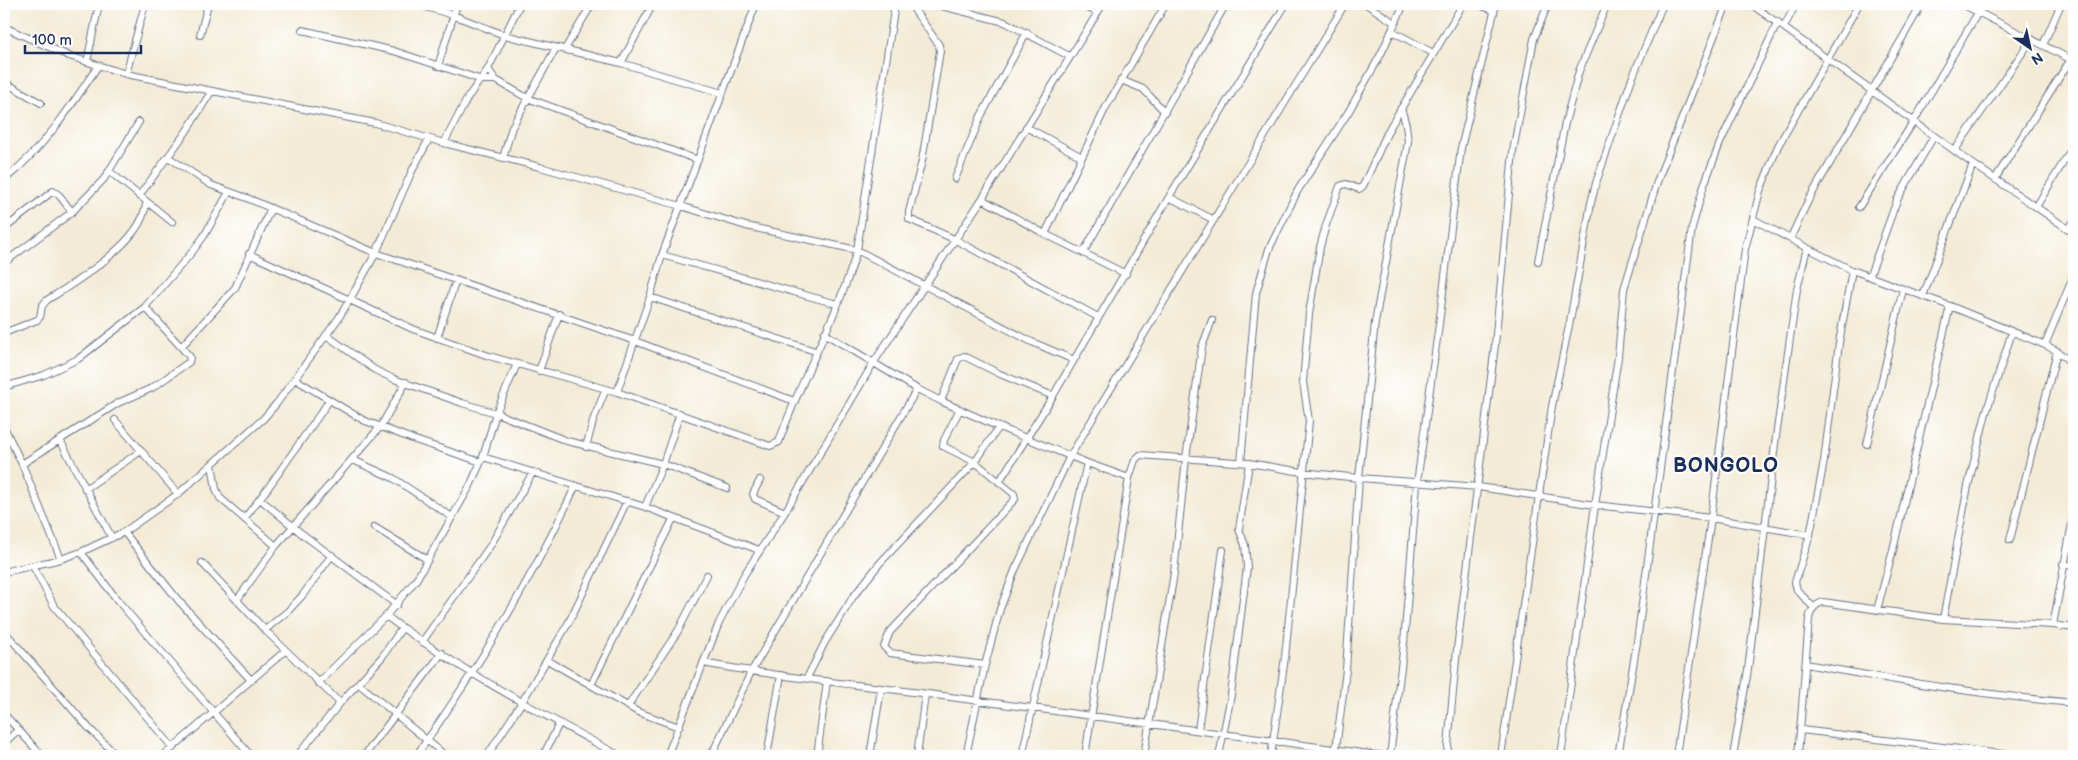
<svg xmlns="http://www.w3.org/2000/svg" width="2078" height="760" viewBox="0 0 2078 760" font-family="'Balsamiq Sans',sans-serif">
<style>
.lines{fill:none;stroke-linecap:round;stroke-linejoin:round}
.street-casing{stroke:#677188;stroke-width:8}
.street{stroke:#fff;stroke-width:6}
.labels{text-anchor:middle;stroke-width:4;stroke-linejoin:round;paint-order:stroke}
.district-label{font-size:20px;font-weight:bold;letter-spacing:1px;fill:#1b2f5e;stroke:#fff}
</style>
<rect width="100%" height="100%" fill="#fff"/>
<filter id="ink" filterUnits="userSpaceOnUse"><feTurbulence type="fractalNoise" baseFrequency=".02" numOctaves="2"/><feDisplacementMap in="SourceGraphic" scale="10" xChannelSelector="R" yChannelSelector="G"/><feConvolveMatrix kernelMatrix="1 2 1 2 8 2 1 2 1" color-interpolation-filters="sRGB"/></filter>
<filter id="wash" filterUnits="userSpaceOnUse"><feTurbulence type="fractalNoise" baseFrequency=".0096" numOctaves="4" result="noise"/><feDisplacementMap in="SourceGraphic" scale="20" xChannelSelector="R" yChannelSelector="G"/><feGaussianBlur stdDeviation="1.12" result="paint"/><feColorMatrix in="noise" values="0 0 0 0 0 0 0 0 0 0 0 0 0 0 0 0 0 1.4 0 .05"/><feComposite in="paint" operator="in"/></filter>
<g filter="url(#wash)">
<rect width="100%" height="100%" fill="#f3ebd5"/>
</g>
<g filter="url(#ink)">
<g class="lines">
<g class="street-casing">
<path id="street" d="M416,4L453,15L504,35L621,63L722,93
M910,4L939,45L940,51L922,161L909,212V219L954,239L1098,317
M934,4L1005,22L1069,56
M1079,4L1097,12
M1366,4L1395,23
M1477,4L1493,10
M1751,4L1973,164L2074,233
M1962,4L2074,61
M4,27L69,56L126,74L375,123L444,143L540,167L681,206L746,226L857,250L1032,342L1074,360
M1784,27L1796,4
M302,30L394,51L482,80H496
M1392,31L1433,53
M200,35L208,4
M2043,45L2061,4
M565,49L592,4
M87,62L99,4
M621,63L653,4
M438,66L457,4
M488,69L496,80L527,98L698,160
M126,74L145,4
M1121,80L1143,89L1165,112
M4,82L41,103
M1026,127L1082,157
M444,143L468,97L488,69L520,4
M1955,150L2032,39
M168,157L211,185L247,198L376,253L635,341L794,401
M503,158L512,127L556,48
M109,171L172,222
M955,179L981,116L1027,32
M1995,179L2071,59
M4,180C43,149 70,108 98,66
M139,196L186,132L211,92
M1169,197L1214,220
M982,199L1045,234L1126,274
M1859,207L1914,121L1983,4
M2036,207L2074,145
M1753,219L1807,248L1852,270L1950,306L2045,345L2057,351L2074,365
M2069,228L2074,221
M4,229L53,191L59,195L72,212
M1045,234L1106,107L1166,4
M1790,239L1808,201L1922,4
M1083,253L1226,4
M249,254L413,329L489,356L617,392L770,446L779,442C801,377 838,317 857,250L895,4
M662,255L756,4
M1538,261L1565,123L1579,71L1607,4
M4,263L72,212L104,179L139,122
M1870,275L1897,200L1934,136
M1923,296L1973,164
M650,297L815,351
M4,333L37,320L40,317L42,306L47,300C75,283 127,250 141,220C144,214 145,208 147,202
M824,333L917,389L941,401L999,427L1087,463L1129,478
M326,335L375,370L394,379L462,403L496,413L567,441L663,464L727,488
M437,338L456,280
M2045,345L2074,275
M181,347L235,288L271,208
M539,371L559,314
M295,379L363,420L415,440L481,462
M4,387L44,375L78,359L145,307L193,251L204,236L229,192
M617,392L650,297L662,255L837,304
M941,401L958,359L964,356L1000,374L1053,396
M960,409L944,440L943,446L975,462L1014,494L1015,499L890,632L884,647L890,653L985,665
M115,420L178,494
M4,427L22,464L61,559
M60,440L112,538
M1867,444L1903,289
M586,447L594,418L606,389
M483,457L645,507L759,550
M353,460L393,478L452,517
M1241,462L1256,293L1269,249L1298,190L1349,111L1381,54L1404,4
M22,464L118,403L152,388L189,362L190,357L145,307
M212,464L216,489L220,498L276,546
M760,480L753,494L755,499L785,512
M999,482L1053,396L1169,197L1286,4
M85,489L141,451
M260,499L301,533L397,605
M645,507L663,464L680,413
M244,519L268,488L329,401
M374,527L428,560
M124,532L178,600L250,679
M2010,540L2057,351
M81,552L118,601L251,756
M202,563L265,630L340,703
M2063,564L2074,566
M33,566L54,606L173,748
M4,572L61,559L81,552L124,532L178,494L263,419L277,403L338,319L349,301L376,253L412,171L429,139
M237,600L276,546L381,426L406,382
M1813,607L1797,590L1795,582L1810,535L1824,461L1839,343L1852,270
M1877,610L1893,550L1950,306
M386,616C459,670 541,713 620,756
M1943,619L1968,486L1986,413L2012,332
M2053,625L2074,513
M265,630L288,611L302,596L332,555
M4,631L88,727L117,756
M422,642L490,546L533,472
M547,660L638,712L679,727
M703,663C777,677 853,684 928,694C1080,715 1232,734 1384,756
M1806,664C1895,681 1984,695 2074,703
M807,678L825,642L853,597L880,563L975,462L999,427
M318,683L386,616L416,580L470,486L483,457L496,413L517,364
M359,684L446,756
M591,685L673,519
M628,706L678,631L707,575
M4,714L42,756
M1198,730L1223,550
M1801,730L2018,756
M4,743L18,730
M712,754L751,672L917,389
M4,755L5,756
M163,756L285,651
M297,756L340,703L382,657L402,628
M364,756L442,653
M416,756C476,671 531,582 575,487
M487,756L522,702L569,622L627,501
M543,756L559,724
M667,756L719,623L744,575L785,512L874,362L982,199L1103,4
M767,756L781,675
M817,756L827,681
M870,756L881,689
M917,756L925,694
M966,756L985,665L1000,609L1015,570L1070,456L1345,4
M1022,756L1087,463
M1085,756L1129,478L1135,460L1140,455L1249,463L1302,472L1359,478L1479,487L1595,505L1711,518L1810,535
M1144,756L1174,573L1186,458L1202,347L1212,320
M1219,756L1231,695L1247,567L1245,545L1239,529L1249,463
M1271,756L1285,657L1309,421L1303,382L1309,314L1320,247L1326,225L1340,186L1346,184L1359,189L1363,186L1389,129L1463,4
M1335,756L1346,670L1359,478L1375,322L1408,142L1406,125L1401,108
M1390,756L1404,643L1417,483L1439,324L1461,148L1496,4
M1447,756L1457,649L1495,345L1513,151L1534,39L1548,4
M1501,756L1552,406L1570,321L1591,203L1596,183L1631,81L1663,4
M1561,756L1595,505L1618,357L1624,289L1658,179L1727,4
M1618,756L1637,642L1692,228L1704,185L1720,143L1778,22
M1676,756L1711,518L1745,249L1760,191L1778,146L1859,4
M1733,756L1748,670L1775,444L1797,289L1807,248
M1798,756L1809,619C1811,610 1814,605 1823,602L1943,619L2053,625L2074,628"/>
</g>
<use href="#street" class="street"/>
</g>
</g>
<g class="labels">
<g class="district-label">
<text x="1726" y="472">BONGOLO</text>
</g>
</g>
<rect width="2078" height="760" fill="none" stroke="#fff" stroke-width="20"/>
<g transform="translate(2030 48) rotate(146)" stroke="#ffffff" stroke-width="4" paint-order="stroke">
<path d="M0-4L9 19L0 12L-9 19Z" fill="#1b2f5e"/>
<text y="-8" font-size="14" font-weight="bold" text-anchor="middle" fill="#1b2f5e">N</text>
</g>
<path d="M25 45v8h116v-8" fill="none" stroke="#1b2f5e" stroke-width="2.5"/>
<text x="32" y="45" font-size="15" fill="#1b2f5e" stroke="#ffffff" stroke-width="4" paint-order="stroke">100 m</text>
</svg>
